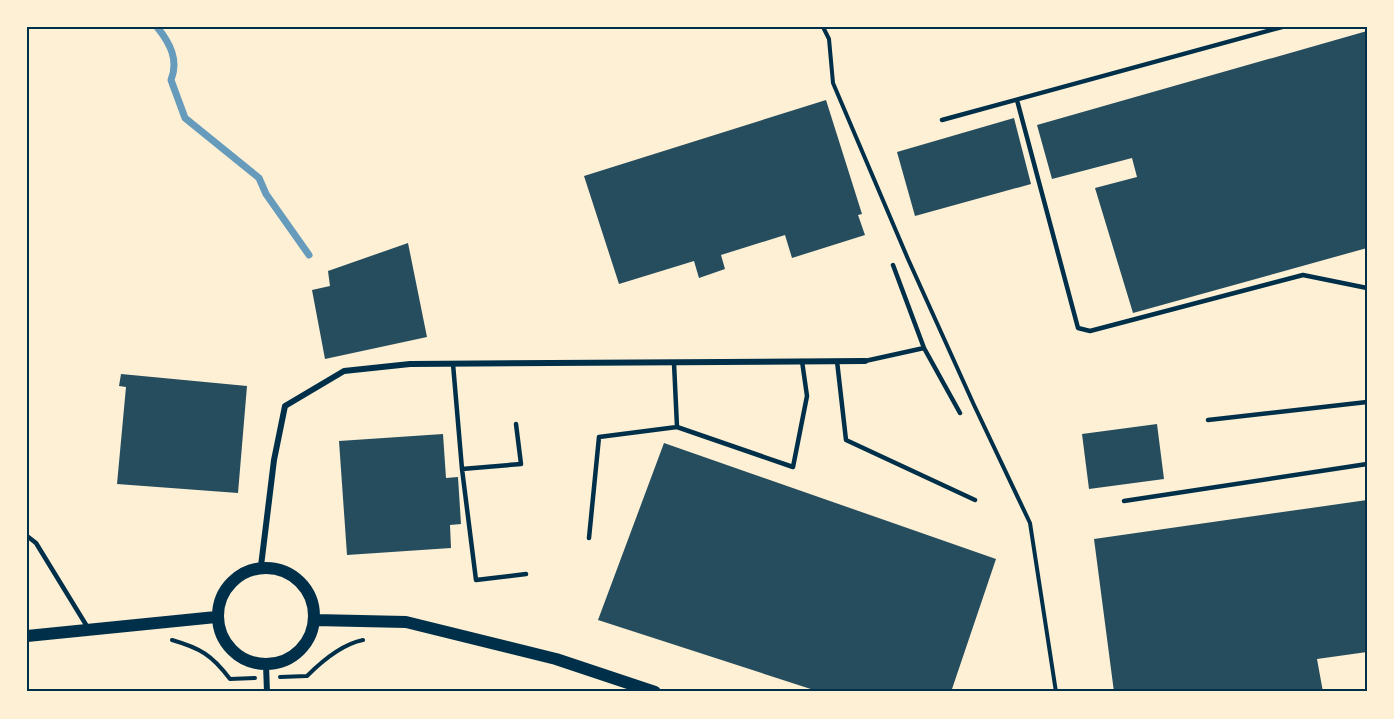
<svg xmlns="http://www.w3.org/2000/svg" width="1394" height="719" viewBox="0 0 1394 719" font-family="'Golos Text',sans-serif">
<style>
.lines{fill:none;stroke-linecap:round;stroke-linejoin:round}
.stream{stroke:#669bbc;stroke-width:7}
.building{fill:#264d5e}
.path{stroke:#003049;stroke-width:4}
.service{stroke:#003049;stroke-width:4.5}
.minor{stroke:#003049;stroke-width:6}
.secondary{stroke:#003049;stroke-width:12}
.neatline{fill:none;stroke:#003049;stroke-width:2}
</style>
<rect width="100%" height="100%" fill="#fdf0d5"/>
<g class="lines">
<path class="stream" d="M157,27C170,43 179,60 171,80L185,118L259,178L266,194L309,255"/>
</g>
<path class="building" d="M1367,31V248L1133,313L1095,188L1137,177L1132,158L1052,179L1037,125Z
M826,100L862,214L858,215L865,235L792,258L785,235L721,255L725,269L699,278L694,261L619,284L584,176Z
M1014,118L1031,184L915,216L897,152Z
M408,243L427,337L325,359L312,290L330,286L328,271Z
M121,374L247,386L238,493L117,484L126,387L119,386Z
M1157,424L1164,479L1089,489L1082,434Z
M443,434L446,478L458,477L461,524L450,525L451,548L347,555L339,441Z
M664,443L996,559L951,692H820L598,620Z
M1367,500V652L1317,659L1323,692H1114L1094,539Z"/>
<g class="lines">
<path class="path" d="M823,27L829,39L833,83L908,259L974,405L1030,523L1056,692
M172,640C200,648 212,655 230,679L255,678
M280,677L307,676C322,661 343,644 363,640"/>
<path class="service" d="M1017,100L1078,328L1090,331L1303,275L1367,288
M942,120L1282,27
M893,265L924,348
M837,361L846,440L975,500
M865,361L924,348L960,413
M453,364L462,469L476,580L526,574
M1208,420L1367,402
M677,427L793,467L807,396L802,361
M462,469L521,464L516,424
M1124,501L1367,464
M27,536L36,543L88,628
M589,538L599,437L677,427L674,363"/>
<path class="minor" d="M261,566L274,460L285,406L344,371L410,364L865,361
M266,665L267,692"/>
<path class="secondary" d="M218 616a48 48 0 1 1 96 0a48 48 0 1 1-96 0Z
M315,620L406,622L556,659L655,692
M27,636L216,617"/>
</g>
<rect width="1394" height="719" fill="none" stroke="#fdf0d5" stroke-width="57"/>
<rect x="28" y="28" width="1338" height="662" class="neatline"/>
</svg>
